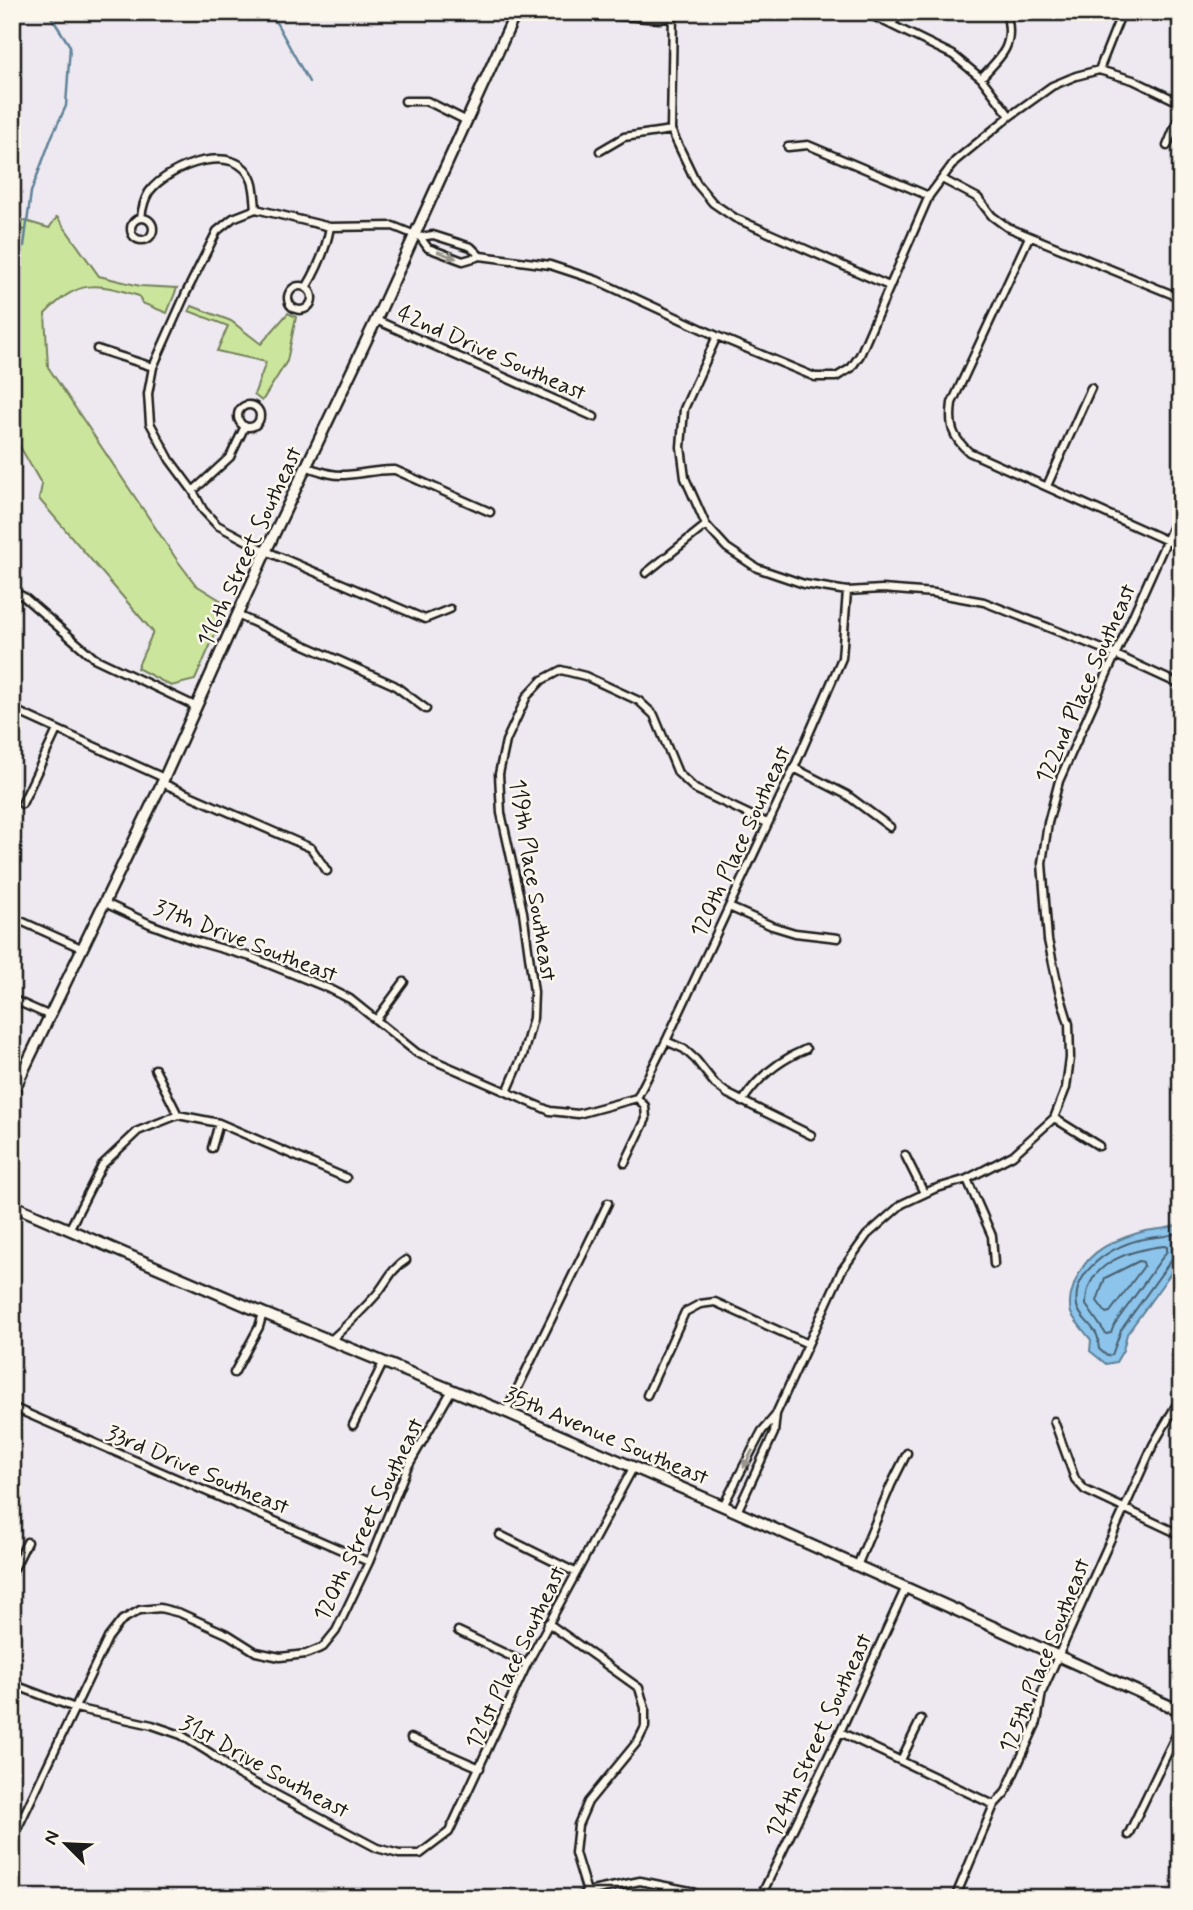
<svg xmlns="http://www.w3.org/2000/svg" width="1193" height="1910" viewBox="0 0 1193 1910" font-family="Mynerve,sans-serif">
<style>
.green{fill:#cbe69c;stroke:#74815c;stroke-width:2}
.water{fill:#8cc4eb;stroke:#5f8198;stroke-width:2}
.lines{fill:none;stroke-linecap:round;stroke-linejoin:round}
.shore{stroke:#495f6f;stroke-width:2}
.stream{stroke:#5f8198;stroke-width:2.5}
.street-casing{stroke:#1c1c1c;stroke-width:11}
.secondary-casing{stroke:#1c1c1c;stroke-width:14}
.street{stroke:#fbf7ec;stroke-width:6}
.secondary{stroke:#fbf7ec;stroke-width:9}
.oneway{fill:#97948e}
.labels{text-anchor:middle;stroke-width:5;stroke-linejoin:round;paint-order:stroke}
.street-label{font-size:23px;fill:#1c1c1c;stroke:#fbf7ec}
</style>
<rect width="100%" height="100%" fill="#eee9f0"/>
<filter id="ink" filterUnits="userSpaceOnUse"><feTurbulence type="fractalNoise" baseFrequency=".0143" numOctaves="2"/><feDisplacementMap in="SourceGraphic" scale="14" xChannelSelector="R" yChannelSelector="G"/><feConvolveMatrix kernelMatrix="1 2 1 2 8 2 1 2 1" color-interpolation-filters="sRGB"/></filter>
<g filter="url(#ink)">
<path class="green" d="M12,217L49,228L57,217L99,276L140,286L177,288L167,313L142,303L139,296C95,282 79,279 45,314L48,367L177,560L196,585L228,605L195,680L171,686L137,668L153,632L39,499L42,485L18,443L12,441V227L25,230L12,226Z
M192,306L231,321L261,344L288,313L296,317L287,361L262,401L254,395L266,362L217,351L228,326L189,311Z"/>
<path class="water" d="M1181,1223V1259L1127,1334L1123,1350L1116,1362L1106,1364L1090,1351L1091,1340C1086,1333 1074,1320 1071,1313C1069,1307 1070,1297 1072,1291C1082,1256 1104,1243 1138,1233C1153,1228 1167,1231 1181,1223Z"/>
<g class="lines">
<path class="shore" d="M1181,1231C1169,1238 1157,1236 1144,1239C1114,1244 1071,1271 1077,1306C1079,1318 1095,1326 1098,1338C1098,1342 1098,1345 1099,1349L1107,1356L1112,1355L1121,1330L1172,1259L1181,1256
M1164,1246L1167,1247V1251L1114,1325L1111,1333L1106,1334L1086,1305C1085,1263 1130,1250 1164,1246Z
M1139,1261L1143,1262L1144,1266L1110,1312L1106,1313L1097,1301L1105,1278Z"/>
<path class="stream" d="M267,12L277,24L309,82
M24,246L31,192L52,136L66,106L70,46L48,12"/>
<g class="street-casing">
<path id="street" d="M673,12L671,130L697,184L713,203L735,218L889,286
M865,12L953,55L981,78L1010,116
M597,14L659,19L672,17
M891,25L901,12
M1099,70L1122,12
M981,78C999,58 1013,49 1008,21
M405,101H427L465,120
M1167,146L1181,112
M788,147L808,145L929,196
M600,151L624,137L671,130
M942,179L978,198L992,216L1007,227L1181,298
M256,209L233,218L217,231L186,293L153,367L148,394L150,423L170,460L193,491L203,510L217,525L266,551L425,619L450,609
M256,209L330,227L393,226L420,237L433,235L471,247L480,256
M141,218C142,209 144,200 149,192C168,166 237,139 252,181C255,189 255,200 256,209
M131 229a11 11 0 1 1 22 0a11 11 0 1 1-22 0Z
M420,237L428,248L463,261L480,256L550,265L596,280L717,336L815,377H836L851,368L860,355L929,196L955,161L1010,116L1052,86L1076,76L1099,70L1133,80L1181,103
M1029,237L952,403C949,426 952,437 969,452L1181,547
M288 298a12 12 0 1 1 24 0a12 12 0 1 1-24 0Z
M306,288C318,268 326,250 330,227
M376,320L594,417
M717,336L684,409L681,447L685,478L706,525L727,548L757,568L804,584L847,591L882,589L934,593L984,602L1105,650L1181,685
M97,349L153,367
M238 416a11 11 0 1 1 22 0a11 11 0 1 1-22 0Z
M307,467C320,471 332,476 345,475C363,474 378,469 395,470L490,512
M1047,486L1091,388
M193,491L230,457L245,426
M646,573L706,525
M12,591L24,597L94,658L195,706
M237,615L394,685L426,709
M12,709L164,778
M794,768L847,795L890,827
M162,783L311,848L327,871
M22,804L57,730
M105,903L150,924L195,941L251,957L330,989L350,999L417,1053L550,1111L578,1114L637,1098
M729,907L772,926L795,933L838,938
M12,917L81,948
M12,999L48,1015
M376,1020L404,982
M666,1041L684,1049L696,1060L715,1084L728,1094L811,1135
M155,1069L178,1115
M507,1092L523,1055L533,1018L534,992L523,912L501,813L499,774L506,741L527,696L542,680L561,670L585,676L639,701L654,715L678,773L695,789L767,823
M637,1098L666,1041L794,768L842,658L847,591
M742,1102C757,1078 780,1060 806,1049
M1054,1118L1099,1146
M212,1148L219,1123
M905,1155L924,1193
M625,1163L646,1119L645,1106L637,1098
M967,1179L992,1236L994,1264
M69,1230L102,1165L138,1131L178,1115L219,1123L346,1178
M331,1340C347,1325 362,1311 376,1295C388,1281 390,1270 406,1260
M234,1373L259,1327L263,1313
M647,1395L685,1312L700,1304L715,1302L808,1344
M12,1407L369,1562
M506,1412L608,1203
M1054,1421L1075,1479L1085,1490L1181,1535
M353,1425L384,1361
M723,1506L762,1431L775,1416
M737,1512L774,1433L776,1414L842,1270L867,1235L902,1204L934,1189L967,1179L1013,1155L1054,1118L1066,1088L1070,1058L1069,1024L1059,991L1048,940L1042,863L1048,823L1059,781L1181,508
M500,1535L575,1572
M857,1566L891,1485L907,1453
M12,1573L27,1542
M548,1623L639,1688L645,1708V1727L638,1741L588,1802L578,1825L575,1853L587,1892L577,1898
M458,1631L527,1664
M12,1684L75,1708L152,1725L181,1735L210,1753L239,1775L377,1848L399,1854H420L449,1832L527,1664L633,1468
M840,1732L994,1805
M411,1738L480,1768
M901,1760L921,1719
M1128,1835L1181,1725
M12,1840L108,1638L122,1620L140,1610L160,1608L180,1613L229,1635L256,1652L280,1657L306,1654L323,1647L336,1631L369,1562L407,1468L452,1390
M590,1898L587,1892L640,1881L690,1891L704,1898
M760,1898L840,1732L906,1587
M955,1898L994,1805L1005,1793L1037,1722L1042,1692L1153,1445L1181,1397"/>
</g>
<g class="secondary-casing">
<path id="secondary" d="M12,1094L162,783L266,551L376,320L516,12
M12,1205L263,1313L506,1412L737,1512L1181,1711"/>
</g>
<use href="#street" class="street"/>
<use href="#secondary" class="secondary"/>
</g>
<defs><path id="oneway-solid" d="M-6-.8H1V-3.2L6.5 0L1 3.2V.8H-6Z" transform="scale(1.75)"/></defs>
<g class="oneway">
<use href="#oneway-solid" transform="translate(447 255) rotate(20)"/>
<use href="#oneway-solid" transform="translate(748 1459) rotate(117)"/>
</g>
</g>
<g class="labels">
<g class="street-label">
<text transform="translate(492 352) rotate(24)" y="8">42nd Drive Southeast</text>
<text transform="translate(249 546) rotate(-65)" y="8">116th Street Southeast</text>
<text transform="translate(1085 683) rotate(-66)" y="8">122nd Place Southeast</text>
<text transform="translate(740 841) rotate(-65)" y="8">120th Place Southeast</text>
<text transform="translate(534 880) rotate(81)" y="8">119th Place Southeast</text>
<text transform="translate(246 940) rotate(21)" y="8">37th Drive Southeast</text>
<text transform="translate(607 1435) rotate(23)" y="8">35th Avenue Southeast</text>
<text transform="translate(198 1469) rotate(23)" y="8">33rd Drive Southeast</text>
<text transform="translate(368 1519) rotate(-64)" y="8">120th Street Southeast</text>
<text transform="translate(1044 1655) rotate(-68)" y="8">125th Place Southeast</text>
<text transform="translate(515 1657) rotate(-64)" y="8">121st Place Southeast</text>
<text transform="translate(818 1735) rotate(-65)" y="8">124th Street Southeast</text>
<text transform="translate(265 1766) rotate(29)" y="8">31st Drive Southeast</text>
</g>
</g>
<rect width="1193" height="1910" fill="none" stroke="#fbf7ec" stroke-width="42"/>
<rect x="21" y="21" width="1151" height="1868" fill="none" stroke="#1c1c1c" stroke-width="2.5" filter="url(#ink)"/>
<g transform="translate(66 1844) rotate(294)" stroke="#fbf7ec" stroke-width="5" paint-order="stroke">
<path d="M0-5L12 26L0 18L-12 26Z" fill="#1c1c1c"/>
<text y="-10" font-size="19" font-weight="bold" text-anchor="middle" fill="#1c1c1c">N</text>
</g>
</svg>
